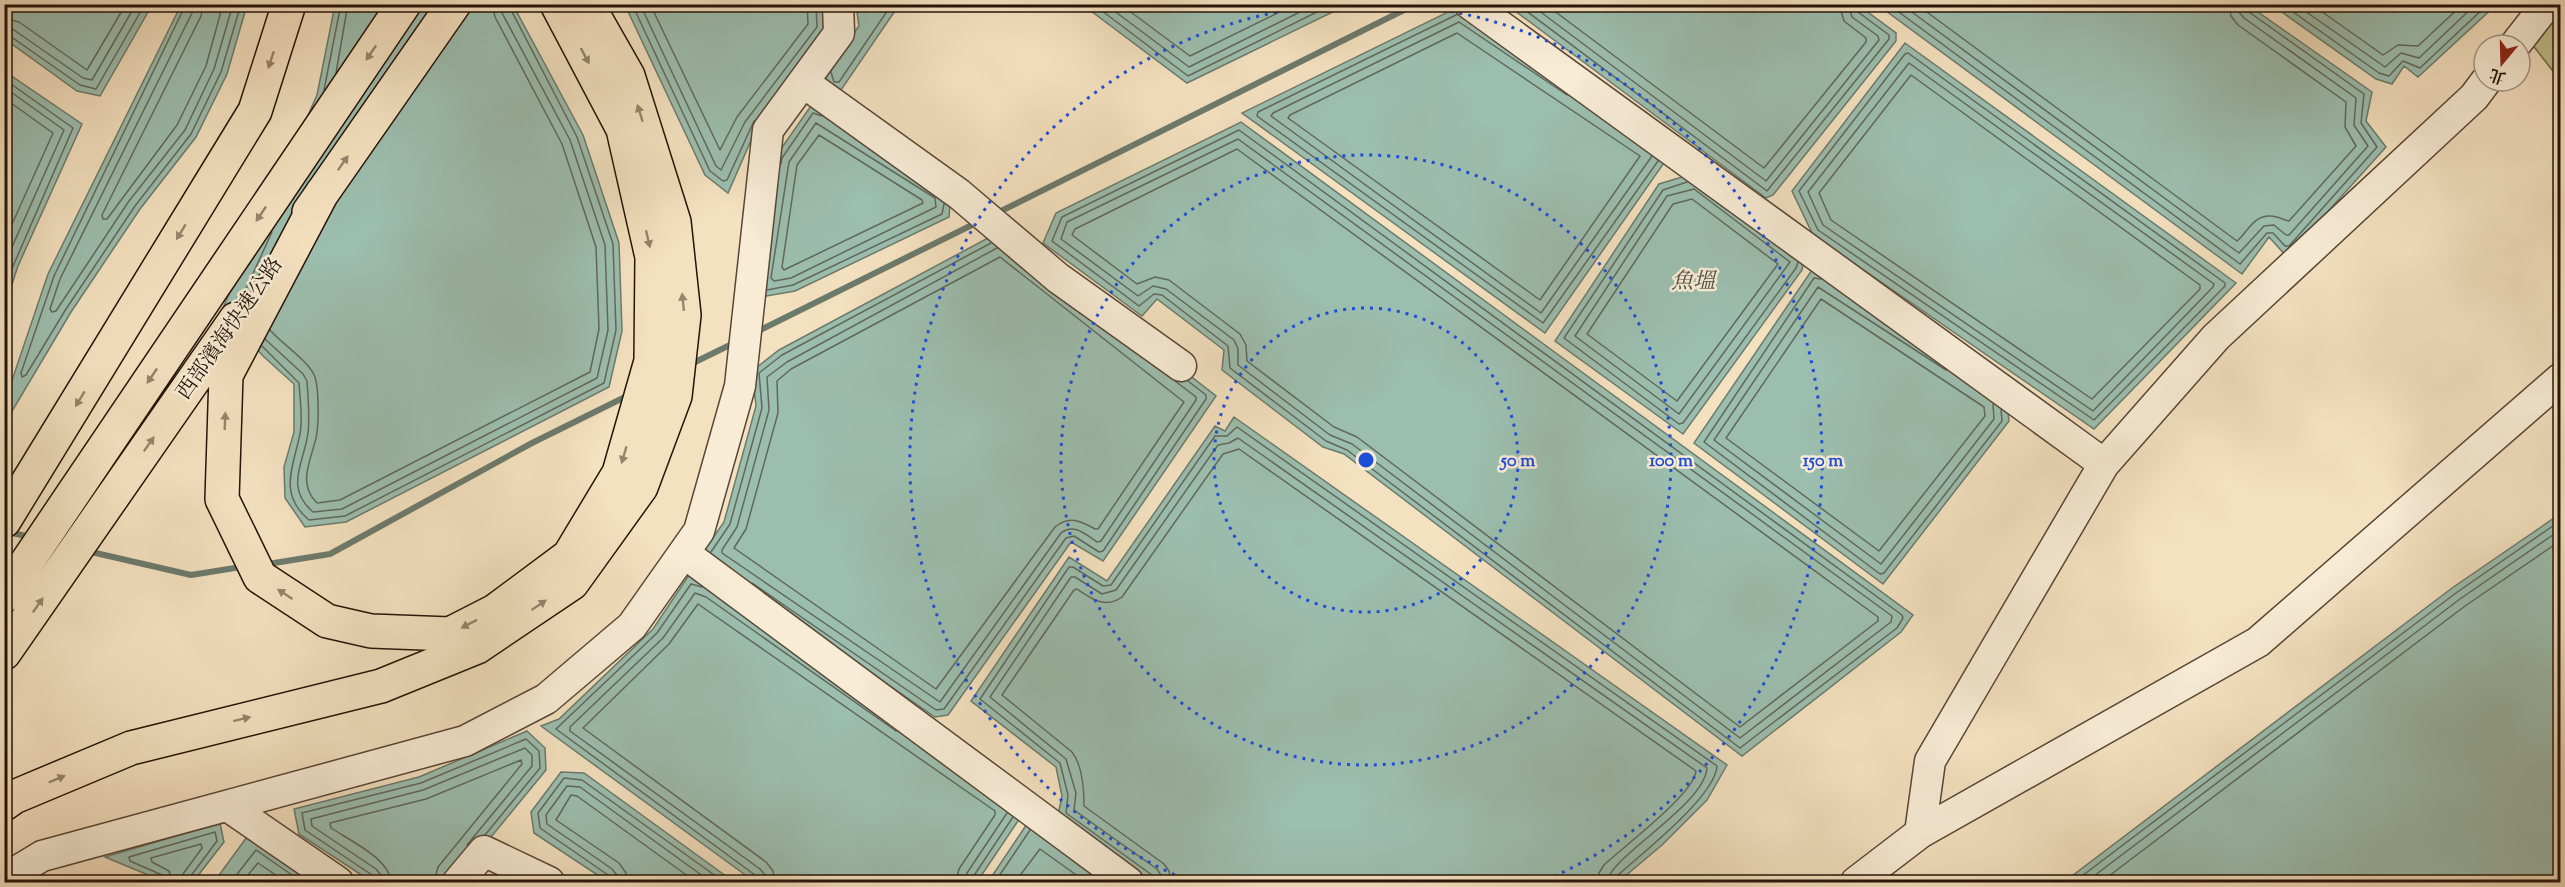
<svg xmlns="http://www.w3.org/2000/svg" width="2565" height="887" viewBox="0 0 2565 887" font-family="'Sorts Mill Goudy','Noto Serif TC',serif">
<style>
.green{fill:#c2c18e;stroke:#736a4b;stroke-width:1.5}
.water{fill:#9cbeaf;stroke:#6c7a6c;stroke-width:1.5}
.lines{fill:none;stroke-linecap:round;stroke-linejoin:round}
.shore{stroke:#60685c;stroke-width:1.5}
.stream{stroke:#6c7a6c;stroke-width:6}
.minor-casing{stroke:#584636;stroke-width:33}
.highway-casing{stroke:#241308;stroke-width:36}
.minor{stroke:#f8ecd6;stroke-width:30}
.highway{stroke:#f4e1c0;stroke-width:33}
.oneway{fill:#96846d}
.ring{fill:none;stroke:#1d4ed8;stroke-width:3;stroke-dasharray:3 6}
.labels{text-anchor:middle;stroke-width:5;stroke-linejoin:round;paint-order:stroke}
.street-label{font-size:21px;fill:#241308;stroke:#f8ecd6}
.water-label{font-size:22px;font-style:italic;fill:#4e4f42;stroke:#f8ecd6}
.centre{fill:#1d4ed8;stroke:#f8ecd6;stroke-width:3}
.ring-label{font-size:18px;text-anchor:middle;font-weight:bold;fill:#1d4ed8;stroke:#f8ecd6;stroke-width:5;stroke-linejoin:round;paint-order:stroke}
</style>
<rect width="100%" height="100%" fill="#f4e1c0"/>
<filter id="stains"><feTurbulence type="fractalNoise" baseFrequency=".00333" numOctaves="4"/><feColorMatrix values="0 0 0 0 .2 0 0 0 0 .09 0 0 0 0 .02 0 0 0 .5 -.17"/></filter>
<radialGradient id="worn" r=".72"><stop offset=".6" stop-color="#630" stop-opacity="0"/><stop offset="1" stop-color="#630" stop-opacity=".3"/></radialGradient>
<path class="green" d="M2560,8V80L2531,43Z"/>
<path class="water" d="M5,4H152V5L100,96L77,91L5,39Z
M181,5H247L227,74L196,137L140,209L71,312L5,423V401L48,274Z
M335,5H513L583,135L619,243L622,331L609,387L346,522L305,527L285,498L284,467L294,432V384L263,356L222,310L317,95Z
M625,5H829L831,30L756,129L728,193L705,175Z
M856,5H899L841,90L829,88L824,70L859,26Z
M1083,5H1347L1187,83Z
M1507,5H1858L1896,33V41L1773,195L1766,198Z
M1878,5H2248L2372,92L2366,121L2386,147L2287,257L2269,237L2242,274Z
M2272,5H2496L2418,77L2404,66L2392,84L2376,79Z
M1460,6L1673,150L1545,333L1242,113Z
M1905,43L2236,283L2094,429L1813,235L1792,191Z
M5,73H7L82,124L18,266L5,305Z
M813,103L951,192L949,217L795,291L755,298L776,156Z
M1241,122L1913,615L1901,632L1742,756L1344,454L1323,447L1222,370L1224,350L1157,299L1142,316L1043,243L1056,213Z
M1695,173L1805,255L1802,270L1683,434L1555,341L1659,184Z
M1003,230L1216,396L1103,561L1071,542L948,715L935,717L701,555L724,522L756,406L752,371L779,350Z
M1814,267L2006,393L2009,421L1883,584L1694,443Z
M1234,417L1727,765L1707,800L1662,845L1618,882H1152L1058,815L1062,796L1056,767L971,701L1069,557L1107,581L1215,426L1225,431Z
M2560,514V882H2064L2452,588Z
M689,575L1024,812L977,882H755L541,726L559,719L653,629Z
M527,731L545,748L546,770L454,882H372L299,834L294,809L419,777Z
M561,772L584,773L734,882H608L534,833L531,812Z
M1033,815L1123,882H988Z
M220,823L224,842L193,882H165L105,857Z
M252,830L325,882H214Z"/>
<g class="lines">
<path class="shore" d="M186,4L54,276L21,373L22,377L26,375L66,309L135,206L191,134L221,72L241,4
M194,4L192,13L60,279L50,309L52,312L56,311L129,201L185,130L214,69L233,4
M203,4L201,16L102,215L103,219H107L177,125L206,66L223,4
M632,4L710,171L723,181L727,180L754,121
M640,4L716,166L721,170L745,122L817,27L816,4
M650,4L720,150L737,117L808,24L807,4
M1093,4L1188,76L1333,4
M1105,4L1189,67L1316,4
M1120,4L1190,56L1296,4
M1517,4L1767,191L1889,39V35L1858,12L1855,4
M1530,4L1766,181L1879,40L1878,36L1852,17L1848,4
M1545,4L1764,168L1866,42V38L1844,21L1839,4
M1888,4L2240,264L2267,233H2273L2285,246H2289L2377,147L2361,123L2364,94L2249,12L2246,4
M1901,4L2239,253L2264,226L2274,225L2286,235H2289L2368,146L2354,125L2356,98L2244,18L2239,12L2238,4
M1916,4L2237,241C2248,232 2253,215 2271,216C2278,216 2283,220 2289,221L2356,146L2345,127L2346,102L2238,25L2231,16L2229,4
M2282,4L2379,73L2389,76L2403,61L2420,68L2488,4
M2295,4L2385,67L2401,53L2419,58L2476,4
M2311,4L2383,55L2398,45L2418,46L2463,4
M1458,14L1258,112L1257,116L1543,323L1658,161
M4,18L19,22L87,70L126,4
M4,27L14,30L83,78L92,80L136,4
M1457,33L1640,156L1540,300L1288,118L1290,115Z
M4,35L10,36L80,85L96,89L145,4
M1908,53L2225,283V286L2094,420L1818,230L1799,191L1905,54Z
M1909,63L2214,284L2213,287L2093,411L1823,225L1808,192Z
M831,72L834,82H839L892,4
M336,73L348,4
M1911,75L2200,285V289L2092,399L1831,220L1819,193Z
M4,79L73,128L4,287
M4,87L64,130L4,265
M324,90L341,4
M1567,95L1459,22L1273,113L1271,116L1541,313L1652,156
M4,98L53,133L4,242
M816,123L935,198L936,207L791,278L774,281L771,278L789,162Z
M1239,130L1902,615L1903,618L1897,628L1740,748L1347,450L1326,441L1230,368L1228,346L1162,295L1154,294L1139,306L1052,241L1062,217Z
M819,135L922,200L923,203L784,270L782,267L797,165Z
M1238,139L1892,616L1891,622L1740,738L1352,444L1330,435L1238,365V349L1234,340L1166,289L1153,286L1138,296L1061,239L1067,222Z
M1237,149L1878,617V621L1740,727L1357,437L1334,427L1247,361L1246,345L1240,334L1169,280L1155,277L1137,284L1072,235L1075,229Z
M781,164L782,158L813,113L822,116
M1687,182L1663,190L1564,338L1679,424L1683,423L1796,268L1798,262
M1694,189L1790,262L1679,414L1575,336L1667,196Z
M1692,199L1778,264L1677,401L1587,334L1673,204Z
M997,248L787,362L767,377L769,410L737,527L722,550V553L940,702L1061,533C1074,523 1085,534 1097,542L1101,541L1196,400V397L1175,381
M1000,257L1184,402L1098,529H1095C1081,521 1069,515 1055,527L936,689L734,548L746,529L778,413L777,381L791,369Z
M1821,279L1814,278L1704,442L1880,574L1884,573L2002,421L2001,410
M767,290L793,285L942,214L944,204
M1821,299L1984,407L1985,416L1879,551L1726,438Z
M240,302L272,232
M270,330C281,343 310,362 315,377C319,389 319,425 316,438C311,460 297,484 317,503L340,500L590,372L599,329L596,247L562,144L495,17L492,4
M265,339L303,374L307,381C308,397 310,417 308,433C304,463 284,487 313,512L342,509L597,378L608,330L605,245L570,140L502,13L501,4
M262,346L299,383C300,399 303,419 300,434C293,468 278,494 309,520L345,516L604,383L616,330L613,244L577,137L508,4
M1946,370L1818,287L1714,440L1881,564L1994,419L1993,404
M711,552L730,524L762,408L759,373L782,355L991,243
M752,583L936,710L944,709L1066,538L1074,536L1099,552L1103,551L1206,399V395L1188,381
M702,587L691,584L657,633L556,729L755,875L758,882
M165,882L162,875L130,861L129,857L215,832L217,841L190,877L188,882
M172,882L169,871L152,862L151,858L201,844L202,848L183,874L181,882
M231,882L256,850L302,882
M242,882L258,863L286,882
M375,882L372,875L305,830L302,813L421,783L526,739L539,751L540,768L485,835
M382,882L381,875L376,869L312,826L311,819L423,790L525,748L532,755V766L467,845
M391,882C390,859 349,840 331,828L330,823L426,799L521,760L522,764L438,867L434,882
M611,882L608,875L540,828L538,813L564,778L582,780L724,882
M618,882L617,875L612,869L547,824L546,815L567,786L580,787L711,882
M627,882L626,873L619,863L556,820L571,795L577,796L696,882
M766,882L765,875L760,869L570,731V727L663,638L695,593L706,597L896,731
M775,882L773,871L766,862L583,728L669,644L698,604L995,811V815L959,869L956,882
M965,882L967,873L1007,813
M972,882L973,877L1013,817
M995,882L1030,830
M1015,882L1040,849L1086,882
M1155,882L1152,875L1066,813L1068,795L1060,763L980,699L1069,567H1073L1103,586L1111,585L1215,436H1227L1237,427L1717,766C1715,797 1641,854 1617,876L1615,882
M1162,882L1161,875L1157,869L1074,810L1076,793L1066,759L990,697L1071,577H1075L1102,594L1116,590L1218,445L1229,443L1238,438L1707,768C1704,806 1608,858 1607,882
M1171,882L1169,871L1164,864L1084,806C1084,789 1083,766 1072,752L1002,695L1074,590L1077,589C1092,599 1105,609 1122,597L1223,454L1239,449L1696,771C1694,794 1623,847 1604,865L1599,873L1598,882
M2074,882L2456,593L2560,521
M2086,882L2460,599L2560,530
M2101,882L2465,606L2560,541"/>
<path class="stream" d="M995,214L1416,4
M756,332L978,222
M689,365L736,342
M8,532L30,537
M87,551L191,575L241,567
M268,564L330,554L532,443L629,395"/>
<g class="minor-casing">
<path id="minor" d="M1470,4L2104,464
M2515,45L2547,4
M803,82L959,194L1058,278L1181,366
M684,553L1128,882
M229,807L338,882
M1920,833L1930,761L2104,464L2216,337L2474,97L2486,81
M4,879L42,856L465,741L546,699L632,626L699,531L740,386L768,130L839,33L838,4
M458,882L484,851L549,882
M1856,882L1920,833L2258,642L2560,379"/>
</g>
<g class="highway-casing">
<path id="highway" d="M322,193L226,375L222,499L260,577L327,621L371,631L450,634L495,611L569,556L619,473L651,361L652,257L623,129L557,4
M309,212L454,4
M4,521L255,111L289,4
M4,596L404,4
M4,653L236,319
M4,804L14,797L131,748L381,686L477,647L572,583L641,487L675,396L684,315L674,222L628,76L587,4"/>
</g>
<use href="#minor" class="minor"/>
<use href="#highway" class="highway"/>
</g>
<defs><path id="oneway-solid" d="M-6-.8H1V-3.2L6.5 0L1 3.2V.8H-6Z" transform="scale(1.5)"/></defs>
<g class="oneway">
<use href="#oneway-solid" transform="translate(371 53) rotate(124)"/>
<use href="#oneway-solid" transform="translate(585 56) rotate(62)"/>
<use href="#oneway-solid" transform="translate(271 60) rotate(108)"/>
<use href="#oneway-solid" transform="translate(640 113) rotate(-107)"/>
<use href="#oneway-solid" transform="translate(343 163) rotate(-55)"/>
<use href="#oneway-solid" transform="translate(261 214) rotate(124)"/>
<use href="#oneway-solid" transform="translate(181 232) rotate(121)"/>
<use href="#oneway-solid" transform="translate(648 239) rotate(77)"/>
<use href="#oneway-solid" transform="translate(683 302) rotate(-96)"/>
<use href="#oneway-solid" transform="translate(152 376) rotate(124)"/>
<use href="#oneway-solid" transform="translate(80 399) rotate(121)"/>
<use href="#oneway-solid" transform="translate(225 421) rotate(-88)"/>
<use href="#oneway-solid" transform="translate(149 444) rotate(-55)"/>
<use href="#oneway-solid" transform="translate(624 455) rotate(106)"/>
<use href="#oneway-solid" transform="translate(285 594) rotate(-147)"/>
<use href="#oneway-solid" transform="translate(38 605) rotate(-55)"/>
<use href="#oneway-solid" transform="translate(539 605) rotate(-34)"/>
<use href="#oneway-solid" transform="translate(469 624) rotate(153)"/>
<use href="#oneway-solid" transform="translate(242 719) rotate(-14)"/>
<use href="#oneway-solid" transform="translate(57 779) rotate(-23)"/>
</g>
<g class="ring">
<circle cx="1366" cy="460" r="152"/>
<circle cx="1366" cy="460" r="305"/>
<path d="M1191 882A457 457 0 0 1 1326 5M1406 5A457 457 0 0 1 1541 882"/>
</g>
<g class="labels">
<g class="street-label">
<text transform="translate(229 328) rotate(-55)" y="7">西部濱海快速公路</text>
</g>
<g class="water-label">
<text x="1693" y="288">魚塭</text>
</g>
</g>
<circle cx="1366" cy="460" r="9" class="centre"/>
<g class="ring-label">
<text x="1518" y="466">50 m</text>
<text x="1671" y="466">100 m</text>
<text x="1823" y="466">150 m</text>
</g>
<rect width="2565" height="887" fill="none" stroke="#f4e1c0" stroke-width="24"/>
<rect x="6" y="6" width="2553" height="875" fill="none" stroke="#241308" stroke-width="3"/>
<rect x="12" y="12" width="2541" height="863" fill="none" stroke="#241308" stroke-width="1.5"/>
<g transform="translate(2502 63) rotate(199)"><circle r="28" fill="#f8ecd6" stroke="#a39584" stroke-width="1.5"/>
<path d="M0-4.5L10 22L0 15L-10 22Z" fill="#8f2418"/>
<text y="-9" font-size="16" font-weight="bold" text-anchor="middle" fill="#241308">北</text>
</g>
<rect width="100%" height="100%" filter="url(#stains)"/>
<rect width="100%" height="100%" fill="url(#worn)"/>
</svg>
